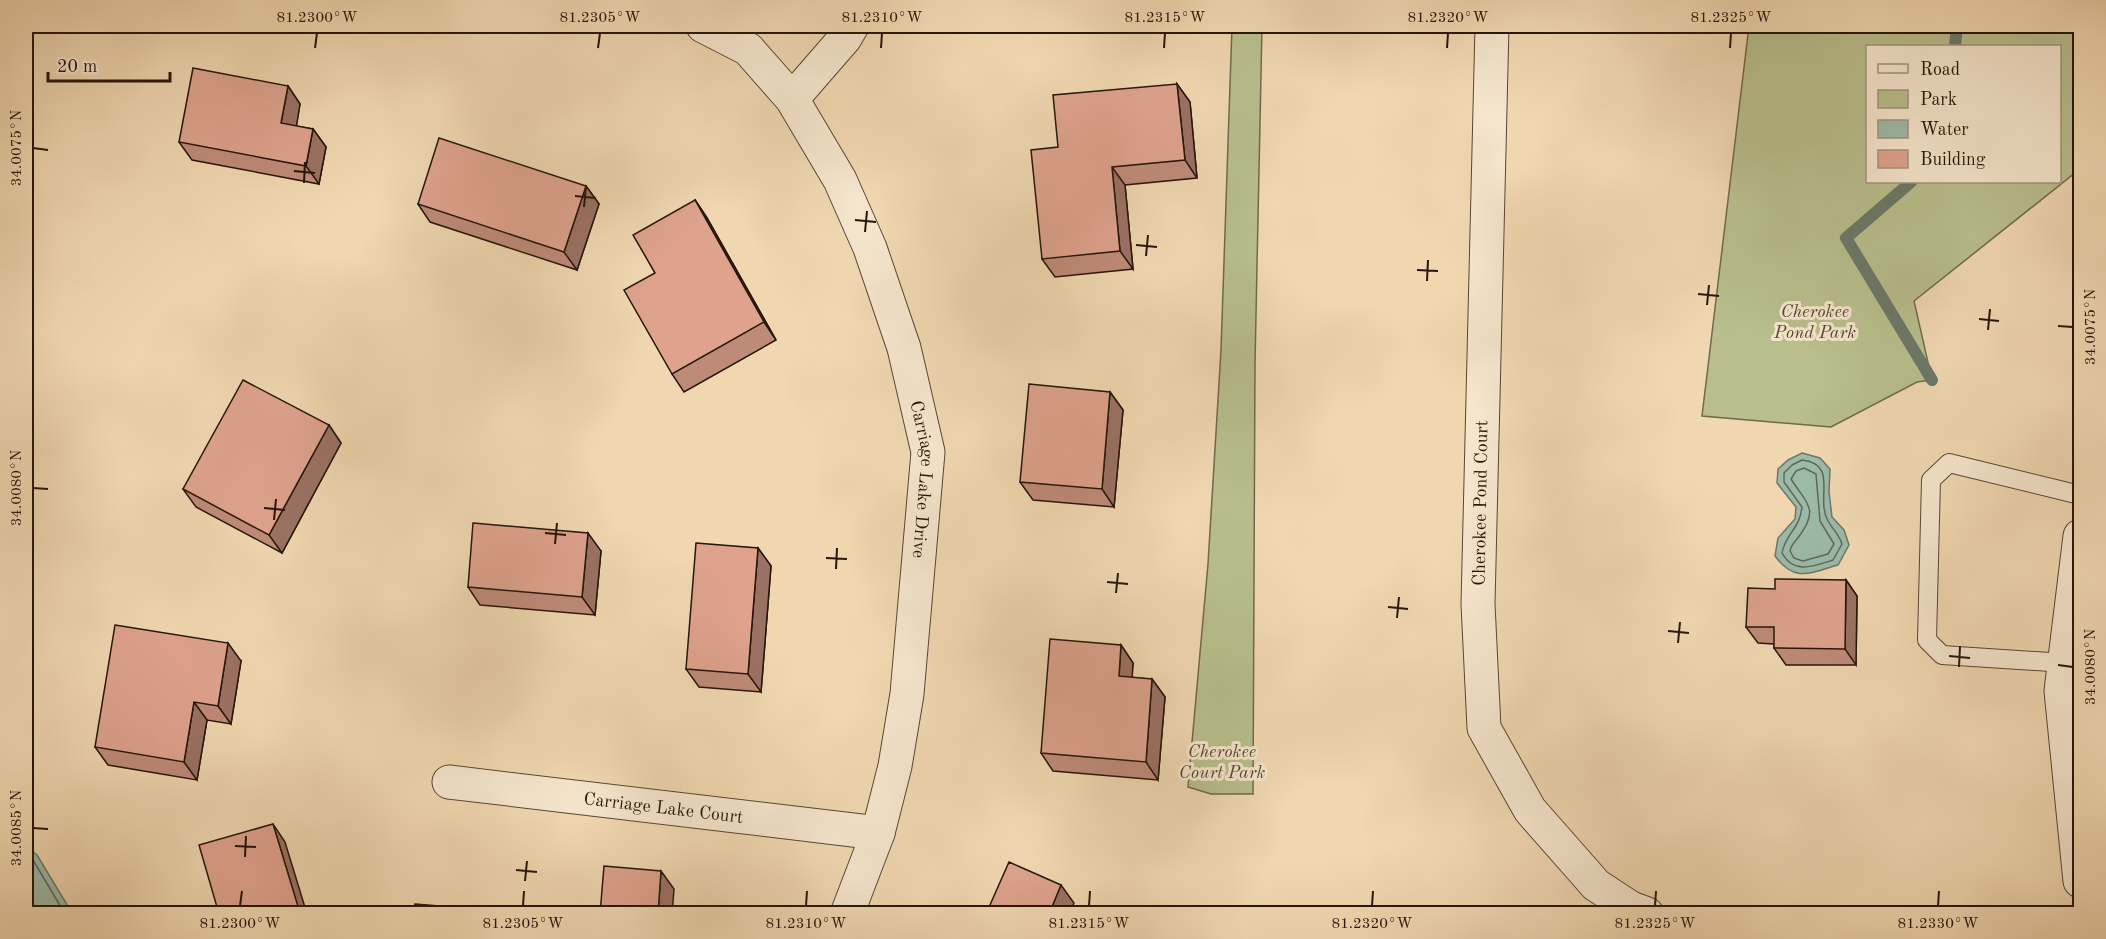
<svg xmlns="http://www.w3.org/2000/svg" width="2106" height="939" viewBox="0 0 2106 939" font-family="'Old Standard TT',serif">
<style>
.green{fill:#b8be8c;stroke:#6f6a4a;stroke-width:1.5;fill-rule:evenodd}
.water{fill:#9bbaa8;stroke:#6c7868;stroke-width:1.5}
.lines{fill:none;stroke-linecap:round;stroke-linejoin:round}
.shore{stroke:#606858;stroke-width:1.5}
.stream{stroke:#6c7868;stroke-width:12}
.service-casing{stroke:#584633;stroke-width:20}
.minor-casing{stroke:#584633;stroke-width:35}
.service{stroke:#f5e5cc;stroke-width:18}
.minor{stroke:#f5e5cc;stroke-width:33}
.wall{fill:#bf8b79;stroke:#261509;stroke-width:1.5}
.shaded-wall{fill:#9b7163;stroke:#261509;stroke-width:1.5}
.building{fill:#dea28d;stroke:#261509;stroke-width:1.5}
.ticks{fill:none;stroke:#261509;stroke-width:2}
.labels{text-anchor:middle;stroke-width:6;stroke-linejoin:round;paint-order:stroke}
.park-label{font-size:18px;font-style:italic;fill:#524830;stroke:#f5e5cc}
.street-label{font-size:18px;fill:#261509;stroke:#f5e5cc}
.neatline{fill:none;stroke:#261509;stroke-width:2}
.ticks-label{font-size:15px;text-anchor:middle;fill:#261509}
</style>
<rect width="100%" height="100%" fill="#f0d7b0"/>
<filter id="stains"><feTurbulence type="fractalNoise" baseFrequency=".00333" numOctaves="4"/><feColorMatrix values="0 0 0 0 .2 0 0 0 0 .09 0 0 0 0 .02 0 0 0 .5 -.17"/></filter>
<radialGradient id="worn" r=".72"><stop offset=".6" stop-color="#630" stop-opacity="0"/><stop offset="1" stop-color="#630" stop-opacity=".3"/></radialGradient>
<path class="green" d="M1232,26H1262L1255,363L1253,794H1211L1188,787L1208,564L1221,350Z
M1749,26H2080V169L1914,301L1932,380L1917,382L1831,427L1702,416ZM1868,46H2060V182H1868Z"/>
<path class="water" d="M1802,453L1820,458L1830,469L1829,492L1832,517L1844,530L1849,545L1838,565C1810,573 1795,583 1775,556L1778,538L1795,519L1796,507L1777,483L1778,469L1788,460Z
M26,846L37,855L72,913H26Z"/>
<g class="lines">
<path class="shore" d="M1802,460C1839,464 1815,498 1828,521C1833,530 1839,534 1842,544L1833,560C1814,566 1794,575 1782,553C1785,534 1800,529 1802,507L1784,482V473L1792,465Z
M1804,468L1816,474L1820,521L1834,544L1828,554L1803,561L1794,558L1790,551C1791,544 1796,541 1800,535C1820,508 1805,502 1791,479L1796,471Z
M26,854L33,860L65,914"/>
<path class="stream" d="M1955,46L1957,26
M1911,182L1846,238L1932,380"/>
<g class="service-casing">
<path id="service" d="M2065,663L1942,655L1927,640L1931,480L1949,463L2080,495"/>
</g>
<g class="minor-casing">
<g id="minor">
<path id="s1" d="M703,26L748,49L792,99L840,180L870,248L904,348L928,452L907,694L895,766L878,833L847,914"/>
<path d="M1492,26L1478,604L1484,728L1530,810L1596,885L1631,908L1647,914"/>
<path d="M792,99L845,38L852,26"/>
<path d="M2080,536L2061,691L2080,881"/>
<path id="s2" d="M449,782L878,833"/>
</g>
</g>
<use href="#service" class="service"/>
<use href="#minor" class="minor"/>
</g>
<path class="wall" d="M1177,84L1190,102L1197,178L1125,185L1133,269L1055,277L1042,259L1058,147Z
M288,86L300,104L296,126L313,129L326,147L319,184L192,160L179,142Z
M586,186L599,204L577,270L430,222L418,204Z
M695,200L707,218L776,340L684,392L672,374L655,273Z
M1110,392L1123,410L1114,507L1033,500L1020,482Z
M329,425L341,443L282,553L196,507L183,489Z
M758,548L771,566L761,692L699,687L686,669Z
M601,551L595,615L480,605L468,587Z
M1846,580L1857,596L1856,665H1786L1774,648V644L1758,643L1746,627L1775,589Z
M1121,645L1133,663L1132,678L1152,679L1165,697L1158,780L1053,771L1041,753Z
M241,661L231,724L207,720L197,780L108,765L95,747Z"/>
<path class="shaded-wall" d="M1177,84L1190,102L1197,178L1185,160Z
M288,86L300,104L294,141L281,123Z
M313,129L326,147L319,184L306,166Z
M1112,167L1125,185L1133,269L1120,251Z
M586,186L599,204L577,270L564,252Z
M695,200L707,218L776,340L764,322Z
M1110,392L1123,410L1114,507L1102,489Z
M329,425L341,443L282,553L269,535Z
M588,533L601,551L595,615L582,597Z
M758,548L771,566L761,692L748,674Z
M1846,580L1857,596L1856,665L1845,649Z
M228,643L241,661L231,724L218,706Z
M1121,645L1133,663L1131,694L1119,676Z
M1152,679L1165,697L1158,780L1146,762Z
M194,702L207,720L197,780L184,762Z
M273,824L285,842L307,914H300Z
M661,871L674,889L672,914H658Z
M1061,885L1074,903L1069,914H1049Z"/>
<path class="building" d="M193,68L288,86L281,123L313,129L306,166L179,142Z
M1177,84L1185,160L1112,167L1120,251L1042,259L1031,150L1058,147L1053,95Z
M439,138L586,186L564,252L418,204Z
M695,200L764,322L672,374L624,290L655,273L633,235Z
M243,380L329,425L269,535L183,489Z
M1029,384L1110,392L1102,489L1020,482Z
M473,523L588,533L582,597L468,587Z
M696,543L758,548L748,674L686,669Z
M1775,579L1846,580L1845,649L1774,648V627H1746L1748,588L1775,589Z
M115,625L228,643L218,706L194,702L184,762L95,747Z
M1050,639L1121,645L1119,676L1152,679L1146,762L1041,753Z
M273,824L300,913L219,914L199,845Z
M1009,862L1061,885L1049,914H986Z
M604,866L661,871L658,914H600Z
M415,904L512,912V914H414Z"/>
<path class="ticks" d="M315,48L317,33M598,48L600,33M881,48L882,33M1164,48L1165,33M1447,48L1448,33M1730,48L1731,33M33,148L48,150M294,171L315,173M304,183L305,162M575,196L596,198M584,207L586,186M855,220L876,222M865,232L867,211M1136,245L1157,247M1146,256L1148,235M1417,270L1438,271M1427,281L1428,260M1698,294L1719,296M1707,305L1709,285M1979,319L1999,321M2058,326L2073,327M1988,330L1990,309M33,488L48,489M264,508L285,510M274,520L276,499M545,533L566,535M555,544L557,523M826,558L847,559M836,569L837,548M1107,582L1128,584M1116,593L1118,573M1388,607L1408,609M1397,618L1399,597M1668,631L1689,633M1678,643L1680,622M1949,656L1970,658M2058,665L2073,667M1959,667L1960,646M33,828L48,829M235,846L256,847M245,857L246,836M516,870L537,872M525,881L527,861M240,906L242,891M523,906L524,891M806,906L807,891M1089,906L1090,891M1372,906L1373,891M1655,906L1656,891M1938,906L1939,891"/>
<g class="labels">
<g class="park-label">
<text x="1815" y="317">Cherokee<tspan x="1815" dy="21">Pond Park</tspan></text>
<text x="1222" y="757">Cherokee<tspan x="1222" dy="21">Court Park</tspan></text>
</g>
<g class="street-label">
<text dy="6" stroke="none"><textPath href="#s1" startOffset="525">Carriage Lake Drive</textPath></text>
<text transform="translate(1480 503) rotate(-89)" y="6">Cherokee Pond Court</text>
<text dy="6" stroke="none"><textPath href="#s2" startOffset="216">Carriage Lake Court</textPath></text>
</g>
</g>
<rect width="2106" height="939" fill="none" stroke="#f0d7b0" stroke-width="66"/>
<rect x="1866" y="45" width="195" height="138" fill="#f5e5cc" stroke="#a2927e" stroke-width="1.5"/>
<rect x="1878" y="64" width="30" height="9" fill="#f5e5cc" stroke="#a2927e" stroke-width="1.5"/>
<text x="1920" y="75" font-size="18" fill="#261509">Road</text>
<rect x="1878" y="90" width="30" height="18" fill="#b8be8c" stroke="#a2927e" stroke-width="1.5"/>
<text x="1920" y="105" font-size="18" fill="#261509">Park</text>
<rect x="1878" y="120" width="30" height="18" fill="#9bbaa8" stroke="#a2927e" stroke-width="1.5"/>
<text x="1920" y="135" font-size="18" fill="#261509">Water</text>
<rect x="1878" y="150" width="30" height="18" fill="#dea28d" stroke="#a2927e" stroke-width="1.5"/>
<text x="1920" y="165" font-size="18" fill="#261509">Building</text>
<path d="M48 72v9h122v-9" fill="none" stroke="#261509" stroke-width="3"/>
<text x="57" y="72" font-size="18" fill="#261509" stroke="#f5e5cc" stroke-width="4.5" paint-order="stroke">20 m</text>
<rect x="33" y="33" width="2040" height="873" class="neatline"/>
<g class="ticks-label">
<text x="317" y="22">81.2300°W</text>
<text x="600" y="22">81.2305°W</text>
<text x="882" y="22">81.2310°W</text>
<text x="1165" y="22">81.2315°W</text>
<text x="1448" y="22">81.2320°W</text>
<text x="1731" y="22">81.2325°W</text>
<text transform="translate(16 148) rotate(-90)" y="5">34.0075°N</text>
<text transform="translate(2090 327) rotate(-90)" y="5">34.0075°N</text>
<text transform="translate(16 488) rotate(-90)" y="5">34.0080°N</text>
<text transform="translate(2090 667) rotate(-90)" y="5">34.0080°N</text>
<text transform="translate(16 828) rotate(-90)" y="5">34.0085°N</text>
<text x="240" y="928">81.2300°W</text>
<text x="523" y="928">81.2305°W</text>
<text x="806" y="928">81.2310°W</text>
<text x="1089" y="928">81.2315°W</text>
<text x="1372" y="928">81.2320°W</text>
<text x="1655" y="928">81.2325°W</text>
<text x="1938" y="928">81.2330°W</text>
</g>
<rect width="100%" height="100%" filter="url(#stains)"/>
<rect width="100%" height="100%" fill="url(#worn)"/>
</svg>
